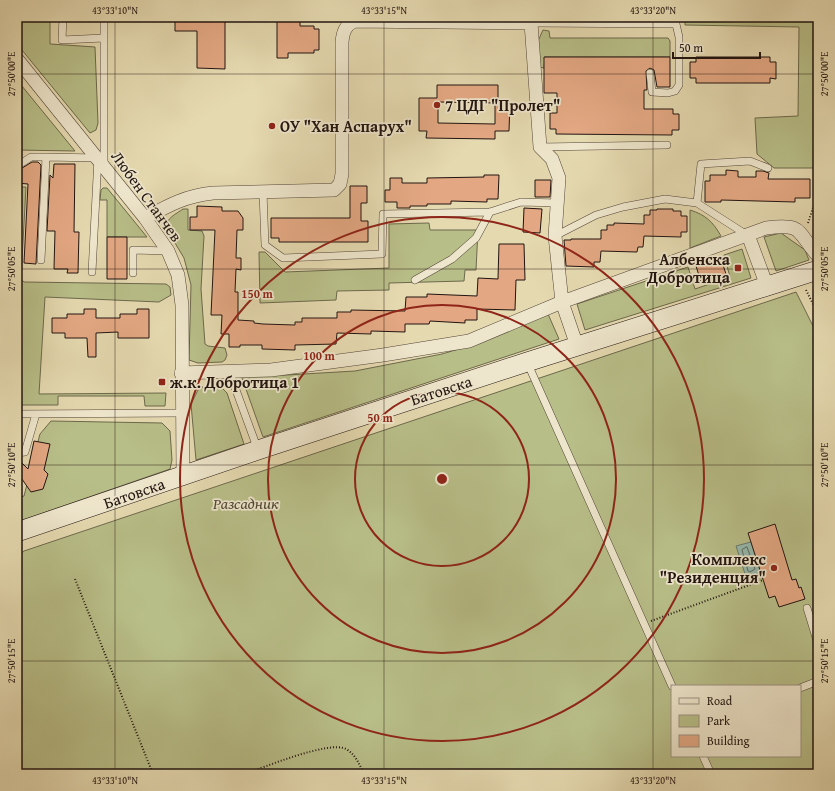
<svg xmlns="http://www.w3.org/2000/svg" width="835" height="791" viewBox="0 0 835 791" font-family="'Gentium Book Plus',serif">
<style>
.green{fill:#b8be88;stroke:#6c694c;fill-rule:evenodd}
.water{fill:#96baae;stroke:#67786f}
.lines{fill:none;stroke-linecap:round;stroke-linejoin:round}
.shore{stroke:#5c675f;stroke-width:1}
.building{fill:#e3a883;stroke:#211410;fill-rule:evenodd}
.lane-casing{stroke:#524538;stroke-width:8}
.street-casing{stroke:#524538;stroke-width:14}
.secondary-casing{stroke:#211410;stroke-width:20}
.path{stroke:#211410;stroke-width:2;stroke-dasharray:1 2;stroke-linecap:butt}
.lane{stroke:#eee6cc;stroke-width:7}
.street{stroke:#eee6cc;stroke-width:13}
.secondary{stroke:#eee6cc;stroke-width:19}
.ticks{fill:none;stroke:#211410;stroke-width:1;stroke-opacity:0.45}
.ring{fill:none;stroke:#8f2418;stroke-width:2}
.poi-dot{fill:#8f2418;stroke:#eee6cc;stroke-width:1.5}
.labels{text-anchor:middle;stroke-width:3.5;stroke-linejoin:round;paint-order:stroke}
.poi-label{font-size:16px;font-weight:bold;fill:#211410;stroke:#eee6cc;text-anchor:start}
.street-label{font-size:16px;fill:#211410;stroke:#eee6cc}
.park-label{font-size:16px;font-style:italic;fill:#4e4734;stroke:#eee6cc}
.centre{fill:#8f2418;stroke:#eee6cc;stroke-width:2}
.ring-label{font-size:12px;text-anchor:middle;font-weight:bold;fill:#8f2418;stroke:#eee6cc;stroke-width:3.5;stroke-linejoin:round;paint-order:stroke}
.neatline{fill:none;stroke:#211410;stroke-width:1.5}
.ticks-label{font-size:10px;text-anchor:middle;fill:#211410}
</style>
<rect width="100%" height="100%" fill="#e5d9b0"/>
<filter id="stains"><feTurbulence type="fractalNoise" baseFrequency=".005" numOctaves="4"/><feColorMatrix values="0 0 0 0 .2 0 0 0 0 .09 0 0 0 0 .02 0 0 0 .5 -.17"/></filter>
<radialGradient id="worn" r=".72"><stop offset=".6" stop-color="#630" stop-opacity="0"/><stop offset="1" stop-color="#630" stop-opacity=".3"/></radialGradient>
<path class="green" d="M17,17H50V44L95,47L98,123L96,130L90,133L17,44Z
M685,17H818V212L814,168H774L757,154L755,118L798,116L799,27L685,25Z
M543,30L549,31L550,38H668L670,41V57H545L544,68L538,67V41Z
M17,80L75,151L17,150Z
M17,187H26L21,279L24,282L166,284L170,287L171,295L159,302L45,297L39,394L166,393L165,406H145L144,396H58V405H17Z
M103,188H107L147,237H107V200H100L101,190Z
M183,209H188V230L202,231L204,236L201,289L205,344L208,346L225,348L227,355L225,360L222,362L198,363L189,360L191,285L184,258L166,228C166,218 176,214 183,209Z
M690,210C706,215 713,222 721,236L690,248Z
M429,223L430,230H478L476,270H465L464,281L389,283V290L337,291L336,300L260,303L259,252H265L285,272L389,268V224Z
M781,233L805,250L809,260L776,271L764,237Z
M742,249L751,278L585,330L577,304L688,267L695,289L730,277L724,255Z
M796,292L818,336V774H19L17,770V557L24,551ZM672,686H800V756H672Z
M548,314L559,339L263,437L241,375H287L355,371L442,354L479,343Z
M213,384L221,387L227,393L244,444L196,460L191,404L199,388Z
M51,421L162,423L170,431L172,460L170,469L17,522V498L24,496L40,434Z"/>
<path class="water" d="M751,542L761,573L746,577L736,546Z"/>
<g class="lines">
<path class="shore" d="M747,547L755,569L750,572L748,571L742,550Z"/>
</g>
<path class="building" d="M175,17H215V20L225,21V69L197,68V31H175Z
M277,17H300V26H314V29H319V50H314V53H288V58H277Z
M544,57H670V87H657L654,70L650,68L646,71L647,90H644V109H673V114H679V130H672V135L556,134V129H550V113H557V93H544Z
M696,57H770V62H776V79L770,78V83H696V78H690V62H696Z
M437,85H498V103H510L509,131H495V139L426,138L427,131H419V98H437ZM438,102L495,103V124L438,123Z
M32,162H38L41,165L36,264L24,263L28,184L17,183V171Z
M54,164H75L74,232H79L78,273H67L68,269H54L55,231H47L50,175L53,178Z
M726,170L738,171V177H756V171H763L769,173L768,179H810V198H795V202L721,200V202H705V181H710V175H726Z
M484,175H499L498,199H487V202L451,201V204H427V206H410V208H397V202H385V190H390V178H402V183H427V178L484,177Z
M535,180H551L550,197H535Z
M350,186H367V203H361V221H368V242H279V238H271V218H350Z
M197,206L222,207V211H238L243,218V230H237L236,258H241V270L236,269L235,292H238V320L254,321V323L263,324L295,325V322H302V318H337V312H351V310L405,311L406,297H427V294L477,296L478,278L498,279L499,244H524L525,280H516L515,310L477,309V320H465V323L430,321L429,324H405V332L371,331V334L337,333L336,344L295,345V350L262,349V345H240V347H229V334H221L222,315H211L215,230H190V217H197Z
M524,208L542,209L540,233L523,232Z
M657,209H673V211H681V216H687V232H681V237L644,236L643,247H638L637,252L601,251L600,262H594V267L566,266L564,240H571V239H601V230H607V225H614V223L644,224V215H650V210H657Z
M107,237H127V279H107Z
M714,260L715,264L722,262L726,274L701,282L696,266Z
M84,309H96V318H120V314H137V309H149V338H118V332L96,333V357H88L87,338H65V333H52V318H67V314H84Z
M34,441L50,444L44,470L48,474L43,489L31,492L17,472V458L28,469Z
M775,524L792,580L796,579L799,588L801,587L805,599L779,607L775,596L769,598L748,533Z"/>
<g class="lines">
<g class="lane-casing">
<path id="lane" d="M63,17L62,40L103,38
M104,17V167
M531,23L676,24V17
M650,73L652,92L668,93L675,91L679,85V37L676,24
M540,147L667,145
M17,166L31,157H46
M263,192L265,245L283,258L382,254L383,214L490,212L521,202L557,203
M697,203L701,164L750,161L768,168
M555,236L596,215L623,207L665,199L697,203L747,235
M41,260L46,157L98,158L92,272
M133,273V250L168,251
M415,280L452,259L476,238L490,212
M527,362L672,686
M229,371L258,450
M17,414L181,413
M17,453L25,452L36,414
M807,608L818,644
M800,688L818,681
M703,756L711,774"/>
</g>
<g class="street-casing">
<path id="street" d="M17,59L145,218L168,251L178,275L182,305L183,477
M145,218C169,205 185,196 213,193L334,190L340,184L342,174V42C343,32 345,26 354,21L531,23L540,147L552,159L559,178L555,236L562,302L577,346
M748,235L767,286
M181,373L271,370L383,355L469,341L562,302L766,228C804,223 796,231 818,256"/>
</g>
<g class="secondary-casing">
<path id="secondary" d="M17,532L258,450L527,362L818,270"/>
</g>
<path class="path" d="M808,223L818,193
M806,290L818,314
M75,579L153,774
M651,621L763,580
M244,774C263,768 329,740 346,749C356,755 359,764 364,774"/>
<use href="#lane" class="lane"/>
<use href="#street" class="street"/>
<use href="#secondary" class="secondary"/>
</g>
<path class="ticks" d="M115,17V774M384,17V774M653,17V774M17,74H818M17,269H818M17,465H818M17,661H818"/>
<g class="ring">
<circle cx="442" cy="479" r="87"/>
<circle cx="442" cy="479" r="174"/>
<circle cx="442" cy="479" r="262"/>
</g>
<g class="poi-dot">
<circle cx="437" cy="105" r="4"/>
<circle cx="272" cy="126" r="4"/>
<rect x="734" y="264" width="8" height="8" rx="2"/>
<rect x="158" y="378" width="8" height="8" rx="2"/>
<circle cx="774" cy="568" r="4"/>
</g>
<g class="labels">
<g class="poi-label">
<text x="445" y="111">7 ЦДГ "Пролет"</text>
<text x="280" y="132">ОУ "Хан Аспарух"</text>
<text x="730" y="265" text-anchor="end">Албенска<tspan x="730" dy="18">Добротица</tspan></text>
<text x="170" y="388">ж.к. Добротица 1</text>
<text x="766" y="565" text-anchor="end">Комплекс<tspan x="766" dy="18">"Резиденция"</tspan></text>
</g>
<g class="street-label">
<text transform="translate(147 196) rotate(54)" y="6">Любен Станчев</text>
<text transform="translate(441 390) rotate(-18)" y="6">Батовска</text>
<text transform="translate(134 493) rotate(-19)" y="6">Батовска</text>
</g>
<g class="park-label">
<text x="246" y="509">Разсадник</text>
</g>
</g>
<circle cx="442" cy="479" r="6" class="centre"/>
<g class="ring-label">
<text x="257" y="298">150 m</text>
<text x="319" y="360">100 m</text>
<text x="380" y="422">50 m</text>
</g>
<rect width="835" height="791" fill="none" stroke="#e5d9b0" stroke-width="44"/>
<rect x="671" y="685" width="130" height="72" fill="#eee6cc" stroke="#9c9281"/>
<rect x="679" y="698" width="20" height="6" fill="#eee6cc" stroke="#9c9281"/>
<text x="707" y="705" font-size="12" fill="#211410">Road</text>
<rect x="679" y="715" width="20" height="12" fill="#b8be88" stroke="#9c9281"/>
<text x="707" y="725" font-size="12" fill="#211410">Park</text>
<rect x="679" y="735" width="20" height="12" fill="#e3a883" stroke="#9c9281"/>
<text x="707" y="745" font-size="12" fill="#211410">Building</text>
<path d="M673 52v6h87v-6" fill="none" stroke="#211410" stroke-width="2"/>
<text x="679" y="52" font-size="12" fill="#211410" stroke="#eee6cc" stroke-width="3" paint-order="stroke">50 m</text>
<rect x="22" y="22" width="791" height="747" class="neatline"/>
<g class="ticks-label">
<text x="115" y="14">43°33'10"N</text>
<text x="384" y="14">43°33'15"N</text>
<text x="653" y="14">43°33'20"N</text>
<text transform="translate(824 74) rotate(-90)" y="4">27°50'00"E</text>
<text transform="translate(11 74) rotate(-90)" y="4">27°50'00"E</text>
<text transform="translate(824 269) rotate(-90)" y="4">27°50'05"E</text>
<text transform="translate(11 269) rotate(-90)" y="4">27°50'05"E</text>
<text transform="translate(824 465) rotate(-90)" y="4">27°50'10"E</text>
<text transform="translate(11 465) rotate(-90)" y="4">27°50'10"E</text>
<text transform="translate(824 661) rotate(-90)" y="4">27°50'15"E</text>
<text transform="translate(11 661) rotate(-90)" y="4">27°50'15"E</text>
<text x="115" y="784">43°33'10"N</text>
<text x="384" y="784">43°33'15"N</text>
<text x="653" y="784">43°33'20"N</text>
</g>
<rect width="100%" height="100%" filter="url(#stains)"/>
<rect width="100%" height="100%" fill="url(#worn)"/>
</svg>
